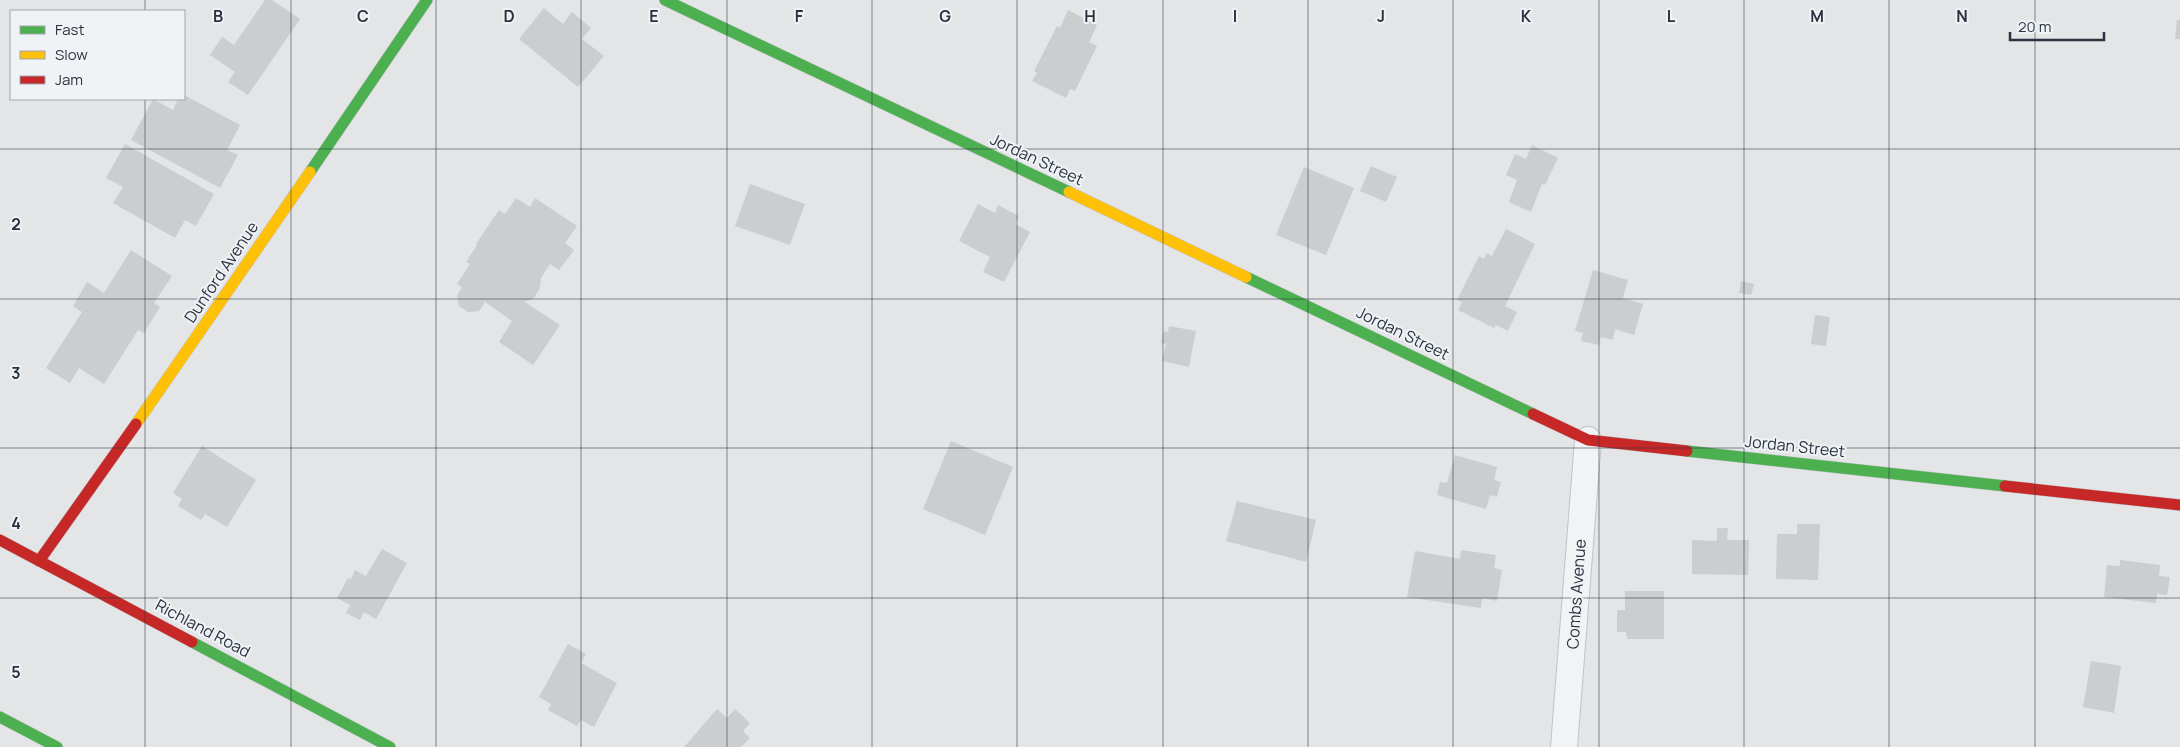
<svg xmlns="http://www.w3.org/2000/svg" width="2180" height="747" viewBox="0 0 2180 747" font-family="Manrope,sans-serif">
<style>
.building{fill:#cbcdcf}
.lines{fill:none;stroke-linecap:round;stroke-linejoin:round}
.street-casing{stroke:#c1c3c5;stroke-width:28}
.fast-casing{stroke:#c1c3c5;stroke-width:12}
.slow-casing{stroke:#c1c3c5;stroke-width:12}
.jam-casing{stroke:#c1c3c5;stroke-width:12}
.street{stroke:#f1f3f4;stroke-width:26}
.fast{stroke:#4caf50;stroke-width:11}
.slow{stroke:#ffc107;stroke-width:11}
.jam{stroke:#c62828;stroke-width:11}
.grid{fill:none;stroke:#2a333f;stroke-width:1;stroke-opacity:0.55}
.labels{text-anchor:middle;stroke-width:4;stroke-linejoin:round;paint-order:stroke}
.street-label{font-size:16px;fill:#2a333f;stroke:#f0f3f6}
.grid-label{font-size:16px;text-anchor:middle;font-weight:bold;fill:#2a333f;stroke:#f0f3f6;stroke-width:4;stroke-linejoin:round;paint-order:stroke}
</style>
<rect width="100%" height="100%" fill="#e3e5e7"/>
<path class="building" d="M265,0H272L300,19L248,95L228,82L235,72L210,55L222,37L234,45Z
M544,8L563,24L572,12L591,28L582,39L604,56L578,87L519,39Z
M1068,10L1097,25L1089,42L1097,46L1075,91L1070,89L1066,98L1032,81L1037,73L1034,71L1057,26L1060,28Z
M2177,20H2180V39H2175Z
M184,95L240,125L227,150L238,155L220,188L131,140L153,99L173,110L178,99H184Z
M125,144L214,194L196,226L185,220L175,238L113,203L123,187L106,178Z
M1532,145L1558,158L1545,185L1542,184L1531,212L1509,202L1517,180L1506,175L1515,154L1526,159Z
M1371,166L1397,177L1386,202L1360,191Z
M1304,167L1354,188L1326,255L1276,235Z
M750,184L805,204L790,245L735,226Z
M516,198L530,207L535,198L577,226L565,243L574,250L559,270L550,264L541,278L540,288L534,298L525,302L560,325L533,365L499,342L512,321L485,302L479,311L468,312L459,306L457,296L462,287L457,284L470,264L466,262L477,245L476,244L499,210L505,214Z
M978,204L995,213L998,205L1019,216L1015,224L1030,232L1004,282L983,272L990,257L959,241Z
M1506,229L1535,244L1505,306L1517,312L1508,331L1496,325L1494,328L1458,310L1462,302L1457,300L1479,256L1484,259L1487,253L1492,256Z
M131,250L172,276L154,303L160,307L144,333L138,330L104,384L79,368L70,383L46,368L82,312L73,306L87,282L104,293Z
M1593,270L1628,280L1623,298L1643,304L1634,335L1615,329L1613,340L1601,337L1599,345L1581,341L1583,333L1575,331Z
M1741,281L1754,284L1751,295L1739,293Z
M1815,315L1830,317L1826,346L1811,344Z
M1169,326L1196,331L1189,367L1162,361L1166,344L1161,343L1164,331L1168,332Z
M951,441L1013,467L985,535L923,509Z
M202,446L256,480L227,527L205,514L201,520L178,506L182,499L173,493Z
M1455,455L1497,467L1494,480L1501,482L1497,497L1490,495L1486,509L1437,495L1440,482L1447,483Z
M1237,501L1316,520L1306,562L1226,541Z
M1797,524H1820L1818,580L1776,579L1777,534H1797Z
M1717,528H1728L1727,540H1749L1748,575L1692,574V540L1717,541Z
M382,549L407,563L376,619L364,612L360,620L346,613L350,605L337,598L348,578L351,579L355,570L366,576Z
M1461,550L1496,555L1494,568L1502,570L1497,601L1482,598L1481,608L1407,597L1415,551L1460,559Z
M2120,560L2160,565L2159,576L2170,577L2167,595L2157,594L2156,603L2104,597L2107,565L2120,566Z
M1625,591H1664V639H1627L1626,632H1617V610H1625Z
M568,644L586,654L581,663L617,683L594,727L581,720L577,726L548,710L551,704L539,697Z
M2091,661L2121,666L2114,713L2083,707Z
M717,709L727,718L735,709L750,723L743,731L750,738L741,747H684Z"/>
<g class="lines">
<g class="street-casing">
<path id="street" d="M1564,747L1588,440"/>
</g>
<g class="fast-casing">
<path id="fast" d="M665,0L1069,192
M310,172L427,0
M1246,277L1533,414
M1687,451L2005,486
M192,642L390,747
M0,717L57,747"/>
</g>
<g class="slow-casing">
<path id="slow" d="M1069,192L1246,277
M136,424L310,172"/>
</g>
<g class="jam-casing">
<path id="jam" d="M1533,414L1588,440L1687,451
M2005,486L2180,505
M0,540L192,642
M39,561L136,424"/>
</g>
<use href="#street" class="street"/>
<use href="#fast" class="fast"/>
<use href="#slow" class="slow"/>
<use href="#jam" class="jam"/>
</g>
<path class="grid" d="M145,0V11M291,0V747M436,0V747M581,0V747M727,0V747M872,0V747M1017,0V747M1163,0V747M1308,0V747M1453,0V747M1599,0V747M1744,0V747M1889,0V747M2035,0V747M145,99V747M0,149H2180M0,299H2180M0,448H2180M0,598H2180"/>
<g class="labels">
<g class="street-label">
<text transform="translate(1037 159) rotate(25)" y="6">Jordan Street</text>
<text transform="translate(221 272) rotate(-56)" y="6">Dunford Avenue</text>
<text transform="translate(1403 333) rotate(26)" y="6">Jordan Street</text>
<text transform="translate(1795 446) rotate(6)" y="6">Jordan Street</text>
<text transform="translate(1576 594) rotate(-86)" y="6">Combs Avenue</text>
<text transform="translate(203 628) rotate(28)" y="6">Richland Road</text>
</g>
</g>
<g class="grid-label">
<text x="218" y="22">B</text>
<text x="363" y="22">C</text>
<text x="509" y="22">D</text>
<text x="654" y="22">E</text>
<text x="799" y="22">F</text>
<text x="945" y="22">G</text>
<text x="1090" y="22">H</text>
<text x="1235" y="22">I</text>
<text x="1381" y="22">J</text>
<text x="1526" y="22">K</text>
<text x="1671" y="22">L</text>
<text x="1817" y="22">M</text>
<text x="1962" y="22">N</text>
<text x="16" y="230">2</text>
<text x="16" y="379">3</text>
<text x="16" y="529">4</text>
<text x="16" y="678">5</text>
</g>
<rect x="10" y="10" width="175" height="90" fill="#f0f3f6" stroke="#a1a6ad"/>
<rect x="20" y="26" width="25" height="8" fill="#4caf50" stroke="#a1a6ad"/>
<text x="55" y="35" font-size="15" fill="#2a333f">Fast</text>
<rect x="20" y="51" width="25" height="8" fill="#ffc107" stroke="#a1a6ad"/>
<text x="55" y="60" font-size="15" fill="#2a333f">Slow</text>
<rect x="20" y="76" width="25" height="8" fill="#c62828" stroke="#a1a6ad"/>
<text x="55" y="85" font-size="15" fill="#2a333f">Jam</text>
<path d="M2010 32v8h94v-8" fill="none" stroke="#2a333f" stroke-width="2.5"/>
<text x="2018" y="32" font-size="15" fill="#2a333f" stroke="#f0f3f6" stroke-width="4" paint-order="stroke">20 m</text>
</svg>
